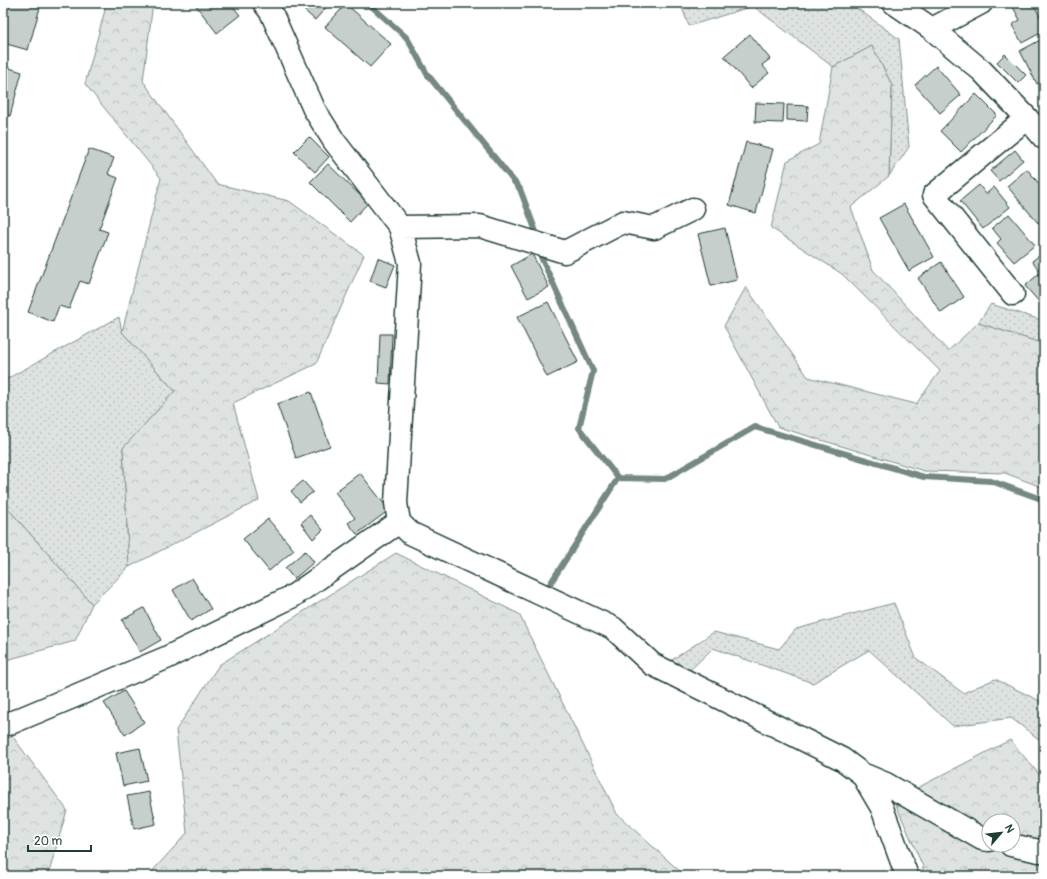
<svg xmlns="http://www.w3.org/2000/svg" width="1047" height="879" viewBox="0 0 1047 879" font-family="Pangolin,sans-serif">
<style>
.grass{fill:url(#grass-dots);stroke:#7e908b}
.forest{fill:url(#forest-crowns);stroke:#7e908b;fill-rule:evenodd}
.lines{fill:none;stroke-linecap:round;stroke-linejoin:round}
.stream{stroke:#758883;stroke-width:6}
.building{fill:#c7cfcc;stroke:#1f3d34}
.minor-casing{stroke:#1f3d34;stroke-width:25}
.minor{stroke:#fff;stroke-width:22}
</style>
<defs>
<pattern id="grass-dots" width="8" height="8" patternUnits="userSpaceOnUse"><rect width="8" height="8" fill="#dee3e2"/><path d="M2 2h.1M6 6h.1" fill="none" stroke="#bec4c2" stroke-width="1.8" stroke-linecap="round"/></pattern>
<pattern id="forest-crowns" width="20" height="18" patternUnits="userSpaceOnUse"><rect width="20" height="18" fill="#dee3e2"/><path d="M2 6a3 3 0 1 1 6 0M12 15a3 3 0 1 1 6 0" fill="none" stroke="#bec4c2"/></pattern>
</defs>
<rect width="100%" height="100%" fill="#fff"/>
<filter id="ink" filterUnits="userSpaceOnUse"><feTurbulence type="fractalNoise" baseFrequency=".025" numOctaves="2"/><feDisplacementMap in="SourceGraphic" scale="8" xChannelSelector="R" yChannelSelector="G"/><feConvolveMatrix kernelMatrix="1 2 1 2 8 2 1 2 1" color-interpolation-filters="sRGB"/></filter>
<g filter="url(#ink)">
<path class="grass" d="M680,3H850L899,39L909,147L889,176L892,85L872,46L833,67L753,6L689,26Z
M991,304L1044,321V344L978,323Z
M119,317L122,332L175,391L123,448L129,567L92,604L3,503V381Z
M894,603L916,658L963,693L995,679L1044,703V743L1011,718L953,726L869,650L813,683L713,648L687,673L669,662L714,632L779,649L796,629Z"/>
<path class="forest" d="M103,3H153L143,81L217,184L289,201L364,255L316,364L233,403L259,500L129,567L123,448L175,391L122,332L161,178L85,84L105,10Z
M872,46L892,85L889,176L851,207L873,270L948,351L978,323L1044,344V488L1005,473L924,471L778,427L724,326L746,287L808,377L916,404L940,371L842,274L771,228L787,161L819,144L833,67Z
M3,503L92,604L75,641L3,661Z
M396,553L519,614L617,814L685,876H148L187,833L176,730L219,665Z
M13,737L67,810L48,876H3V738Z
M1010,740L1044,780V876H922L923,867L894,800ZM989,821H1013V845H989Z"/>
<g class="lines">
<path class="stream" d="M368,3L407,38L427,74L520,189L538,237
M541,257L593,371L579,428L618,478L665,479L755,427L924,477L991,481L1044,500
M550,584L618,478"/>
</g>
<path class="building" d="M3,3H37L41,4L28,50L3,43Z
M194,3H230L240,15L217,33Z
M296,3H330L315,20Z
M1021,3H1033L1044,24V31L1022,43L1012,25L1020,20L1013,7Z
M346,4L391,44L370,67L325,27Z
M750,34L770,59L762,65L769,73L751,88L724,56Z
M1042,39L1044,42V81L1037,84L1020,51Z
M1005,54L1026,75L1018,83L997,62Z
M3,66L22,72L10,116L3,114Z
M936,66L961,95L940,113L915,85Z
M976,94L997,115L961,152L940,131Z
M756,103L784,104L783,123L755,122Z
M787,105L808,106L807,121L787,120Z
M309,137L329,157L315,172L294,152Z
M746,142L773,149L756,213L729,205Z
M89,149L114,158L108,174L118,178L99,229L108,232L89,284L80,281L69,309L59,306L53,322L28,312Z
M1015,150L1023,160L999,181L990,171Z
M328,164L368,203L350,222L310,182Z
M1027,169L1044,190V218L1038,223L1007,186Z
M979,185L986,194L994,187L1010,207L983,229L960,201Z
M904,204L934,257L909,271L879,218Z
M1009,214L1035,245L1014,262L997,243L1001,239L992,228Z
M725,228L737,280L711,286L698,234Z
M1044,252V301L1041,304L1025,286L1041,272L1032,261Z
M532,254L549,287L528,298L511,266Z
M378,258L395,265L386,287L370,281Z
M941,262L964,297L941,313L918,278Z
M548,302L578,362L547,377L517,317Z
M380,334H392L390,384L378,383Z
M311,392L330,446L296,458L277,404Z
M360,473L389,510L357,534L348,523L355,518L335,492Z
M303,481L313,492L300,502L291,491Z
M310,515L323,530L313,539L301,523Z
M268,519L294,550L269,571L243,539Z
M305,551L314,562L294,579L285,568Z
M192,578L211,609L191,621L173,590Z
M144,608L161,640L140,652L122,620Z
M124,691L144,722L125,735L104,703Z
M140,748L147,781L123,786L116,753Z
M149,792L156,824L134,829L127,796Z"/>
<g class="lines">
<g class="minor-casing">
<path id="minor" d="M264,3L271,12L314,109L334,141L400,227L410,263L396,503L399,522L410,533L613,628L652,664L842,759L862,774L886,784L982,839L989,840
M894,3L932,29L982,71L1027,118L1044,138
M932,29L981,3
M400,227L480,226L565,252L623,222L654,228L693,209
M1013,294L934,195L1027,118
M3,724H8L166,658L293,596L399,522
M862,774L882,808L907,876
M1011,845L1039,851H1044"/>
</g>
<use href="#minor" class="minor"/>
</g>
</g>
<rect width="1047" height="879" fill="none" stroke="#fff" stroke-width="16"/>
<rect x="8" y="8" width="1031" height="863" fill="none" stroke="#1f3d34" stroke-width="1.5" filter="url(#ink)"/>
<g transform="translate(1001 833) rotate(62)"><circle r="19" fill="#ffffff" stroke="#a5b1ae"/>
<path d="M0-3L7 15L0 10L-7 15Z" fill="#1f3d34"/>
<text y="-6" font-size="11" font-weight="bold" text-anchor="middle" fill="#1f3d34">N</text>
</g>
<path d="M28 845v6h63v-6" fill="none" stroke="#1f3d34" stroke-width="2"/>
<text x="34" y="845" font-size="12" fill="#1f3d34" stroke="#ffffff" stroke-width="3" paint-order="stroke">20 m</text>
</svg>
